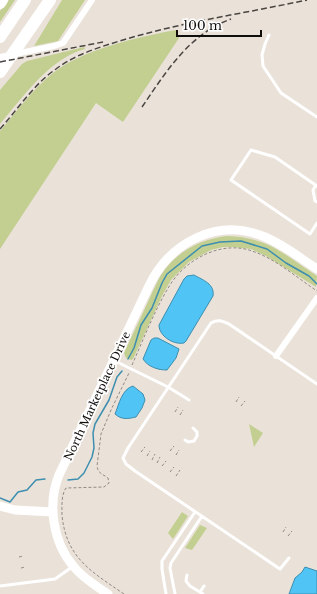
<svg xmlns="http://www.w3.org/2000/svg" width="317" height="594" viewBox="0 0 317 594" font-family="'Libre Baskerville',serif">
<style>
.green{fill:#c2cf90}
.water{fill:#50c5f5;stroke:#3d8eaf}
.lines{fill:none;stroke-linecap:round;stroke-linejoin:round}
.stream{stroke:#3d8eaf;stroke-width:1.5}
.path{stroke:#918b85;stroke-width:1;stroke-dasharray:3 2;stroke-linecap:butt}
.lane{stroke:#fff;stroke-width:3}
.street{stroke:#fff;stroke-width:6}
.secondary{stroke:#fff;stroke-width:9}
.highway{stroke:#fff;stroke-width:12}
.rail{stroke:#494541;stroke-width:1.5;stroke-dasharray:6 3;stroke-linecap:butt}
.labels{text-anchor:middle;stroke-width:3.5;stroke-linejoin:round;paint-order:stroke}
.street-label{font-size:11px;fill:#100e0b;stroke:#fff}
</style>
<rect width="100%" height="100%" fill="#eae2d9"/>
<path class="green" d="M9,0H15L0,22V11Z
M62,0H85L58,41L34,46Z
M176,30L179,38L123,122L96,103L0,249V131C17,111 33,89 53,73C83,49 139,37 176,30Z
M84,47L85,49C50,58 23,97 0,124V90L22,64L27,61Z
M227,236C268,237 285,255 317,276L316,287L266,256L251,249L233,247H223L211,250L189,262L171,280L162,296L133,359L131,360L126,358L124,353C131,337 139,322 146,306C151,296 155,285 161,275C176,252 200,239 227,236Z
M249,424L263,433L254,447Z
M182,512L188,516L173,539L168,533Z
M200,525L207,528L192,550L185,548Z"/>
<path class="water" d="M194,275C203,280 215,284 213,296L186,341L184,343C173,345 159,336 159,325L184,279L187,276Z
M154,338H158L179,349L176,358L167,370C158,370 148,367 143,359L151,340Z
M133,386L143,394L145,400L142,408L136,417C127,419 122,420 115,414C119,404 122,389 133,386Z
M305,567L317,571V594H289L295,578L302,572Z"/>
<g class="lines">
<path class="stream" d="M128,359L134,348L141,325L152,308L162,283L167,274L202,246L220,242L241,241L267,249L286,263L309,276L317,284
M68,480L78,479L84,473L92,457L94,448L93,433L95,424L109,400L117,377L122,371
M0,498L10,502L18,492L27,490L36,480L45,479"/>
<path class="path" d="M132,365C144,338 155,309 170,285C186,259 222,240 252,251C276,259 296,277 317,291
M236,402L239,397
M241,406L245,401
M175,412L178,407
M180,415L183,410
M170,451L174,446
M141,452L145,447
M176,455L179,450
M147,456L150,451
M152,460L155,454
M157,463L160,457
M162,466L166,461
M170,472L174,467
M176,476L180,470
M283,532L286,527
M288,536L292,531
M19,557L23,556
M21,568L25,567
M124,594C92,572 66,558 62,515C62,507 61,495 66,488L104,487L109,483L108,478C103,474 98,474 97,466L101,434L111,410L129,373"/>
<path class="lane" d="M269,35L265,44L262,55L263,66L281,93L317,117
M316,185L313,190L315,201L317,202
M317,186L275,157L251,150L231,180L310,234L317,223
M115,361L168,387L189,400
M185,440L188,442L194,441L197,436V432L193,428
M289,558L280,569L135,471L126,464L123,458L128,448L211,323C218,319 222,321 229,324L317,384
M187,575L186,581L190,586L203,594
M0,586L55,579L72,567
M200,592L204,586
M166,594L162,569V561L195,512
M175,594L170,568L171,563L202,516"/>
<path class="street" d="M0,57L54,46L63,43L92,0
M276,356L317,298"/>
<path class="secondary" d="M0,506L15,510L53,512
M108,594C96,586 83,578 74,567C53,543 47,504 59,475L149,286C170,242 218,217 265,237C284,245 300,258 317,269"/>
<path class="highway" d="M0,3L2,0
M0,37L25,0
M0,72L50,0"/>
<path class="rail" d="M0,62L103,42
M142,107C166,72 189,34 231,19
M0,129C18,109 34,84 56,69C76,54 100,47 123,40C183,22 246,13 307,0"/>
</g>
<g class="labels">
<g class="street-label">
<text transform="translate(97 396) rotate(-65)" y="4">North Marketplace Drive</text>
</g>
</g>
<path d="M177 30v6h84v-6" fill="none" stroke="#100e0b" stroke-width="2"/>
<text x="183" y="30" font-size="12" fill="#100e0b" stroke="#ffffff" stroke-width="3" paint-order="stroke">100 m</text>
</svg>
